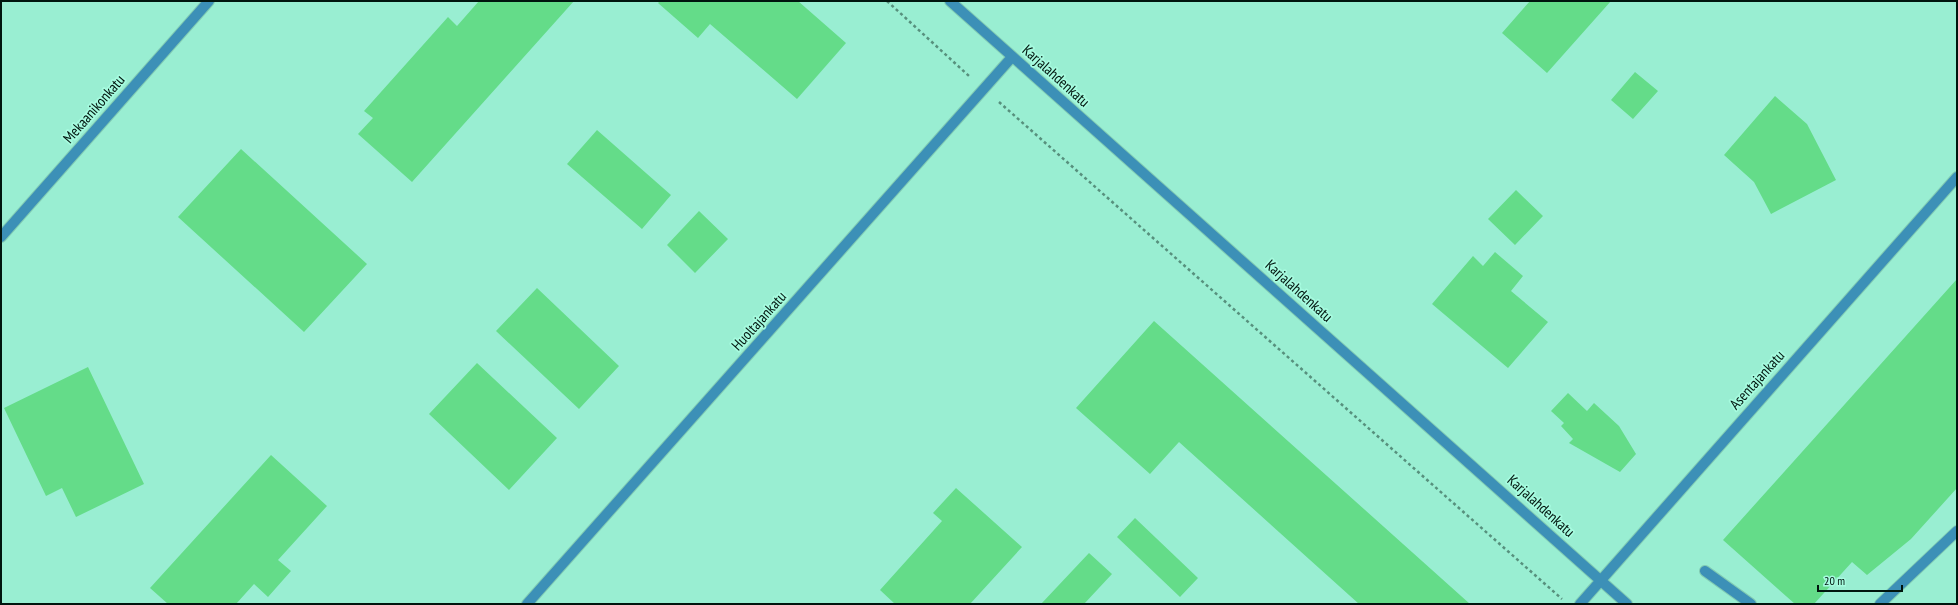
<svg xmlns="http://www.w3.org/2000/svg" width="1958" height="605" viewBox="0 0 1958 605" font-family="'PT Sans Narrow',sans-serif">
<style>
.building{fill:#64dc89}
.lines{fill:none;stroke-linecap:round;stroke-linejoin:round}
.lane-casing{stroke:#81cbb3;stroke-width:12}
.street-casing{stroke:#81cbb3;stroke-width:12}
.path{stroke:#57907d;stroke-width:2.5;stroke-dasharray:3 3;stroke-linecap:butt}
.lane{stroke:#3c90b7;stroke-width:10}
.street{stroke:#3c90b7;stroke-width:10}
.labels{text-anchor:middle;stroke-width:3.5;stroke-linejoin:round;paint-order:stroke}
.street-label{font-size:15px;fill:#00150e;stroke:#a6fbdf}
</style>
<rect width="100%" height="100%" fill="#99eed2"/>
<path class="building" d="M479,1H574L412,182L358,134L373,118L364,111L448,17L457,26Z
M660,1H798L846,43L797,99L710,24L698,38L658,3Z
M1530,1H1611L1547,73L1502,33Z
M1635,72L1658,91L1633,119L1611,100Z
M1775,96L1807,124L1836,180L1771,214L1754,182L1724,155Z
M597,130L671,195L642,229L567,164Z
M241,149L367,264L304,332L178,217Z
M1516,190L1543,216L1515,245L1488,219Z
M699,211L728,239L695,273L667,245Z
M1495,252L1523,276L1511,291L1548,322L1508,368L1432,304L1473,256L1483,266Z
M1957,279V488L1911,539L1867,575L1852,562L1814,604H1795L1723,540Z
M537,288L619,366L579,409L496,331Z
M1154,321L1470,604H1359L1179,442L1150,474L1076,408Z
M477,363L557,438L509,490L429,414Z
M88,367L144,484L76,517L62,488L46,496L4,408Z
M1568,393L1587,411L1594,403L1619,426L1636,454L1620,472L1569,443L1573,439L1561,426L1564,423L1551,411Z
M271,455L327,506L278,560L291,571L268,597L254,584L236,604H168L150,588Z
M956,488L1022,547L970,604H895L880,590L942,521L933,513Z
M1135,518L1198,578L1180,597L1117,537Z
M1089,553L1112,574L1084,604H1041Z"/>
<g class="lines">
<g class="lane-casing">
<path id="lane" d="M1705,571L1751,604
M1880,604L1957,531"/>
</g>
<g class="street-casing">
<path id="street" d="M950,1L1627,604
M1,237L209,1
M527,604L1012,57
M1580,604L1957,177"/>
</g>
<path class="path" d="M887,1L969,76
M999,102L1562,599"/>
<use href="#lane" class="lane"/>
<use href="#street" class="street"/>
</g>
<g class="labels">
<g class="street-label">
<text transform="translate(1056 76) rotate(42)" y="5">Karjalahdenkatu</text>
<text transform="translate(94 109) rotate(-49)" y="5">Mekaanikonkatu</text>
<text transform="translate(1299 291) rotate(42)" y="5">Karjalahdenkatu</text>
<text transform="translate(759 321) rotate(-48)" y="5">Huoltajankatu</text>
<text transform="translate(1757 380) rotate(-48)" y="5">Asentajankatu</text>
<text transform="translate(1541 506) rotate(42)" y="5">Karjalahdenkatu</text>
</g>
</g>
<rect width="1958" height="605" fill="none" stroke="#00150e" stroke-width="4"/>
<path d="M1818 585v6h84v-6" fill="none" stroke="#00150e" stroke-width="2"/>
<text x="1824" y="585" font-size="12" fill="#00150e" stroke="#a6fbdf" stroke-width="3" paint-order="stroke">20 m</text>
</svg>
